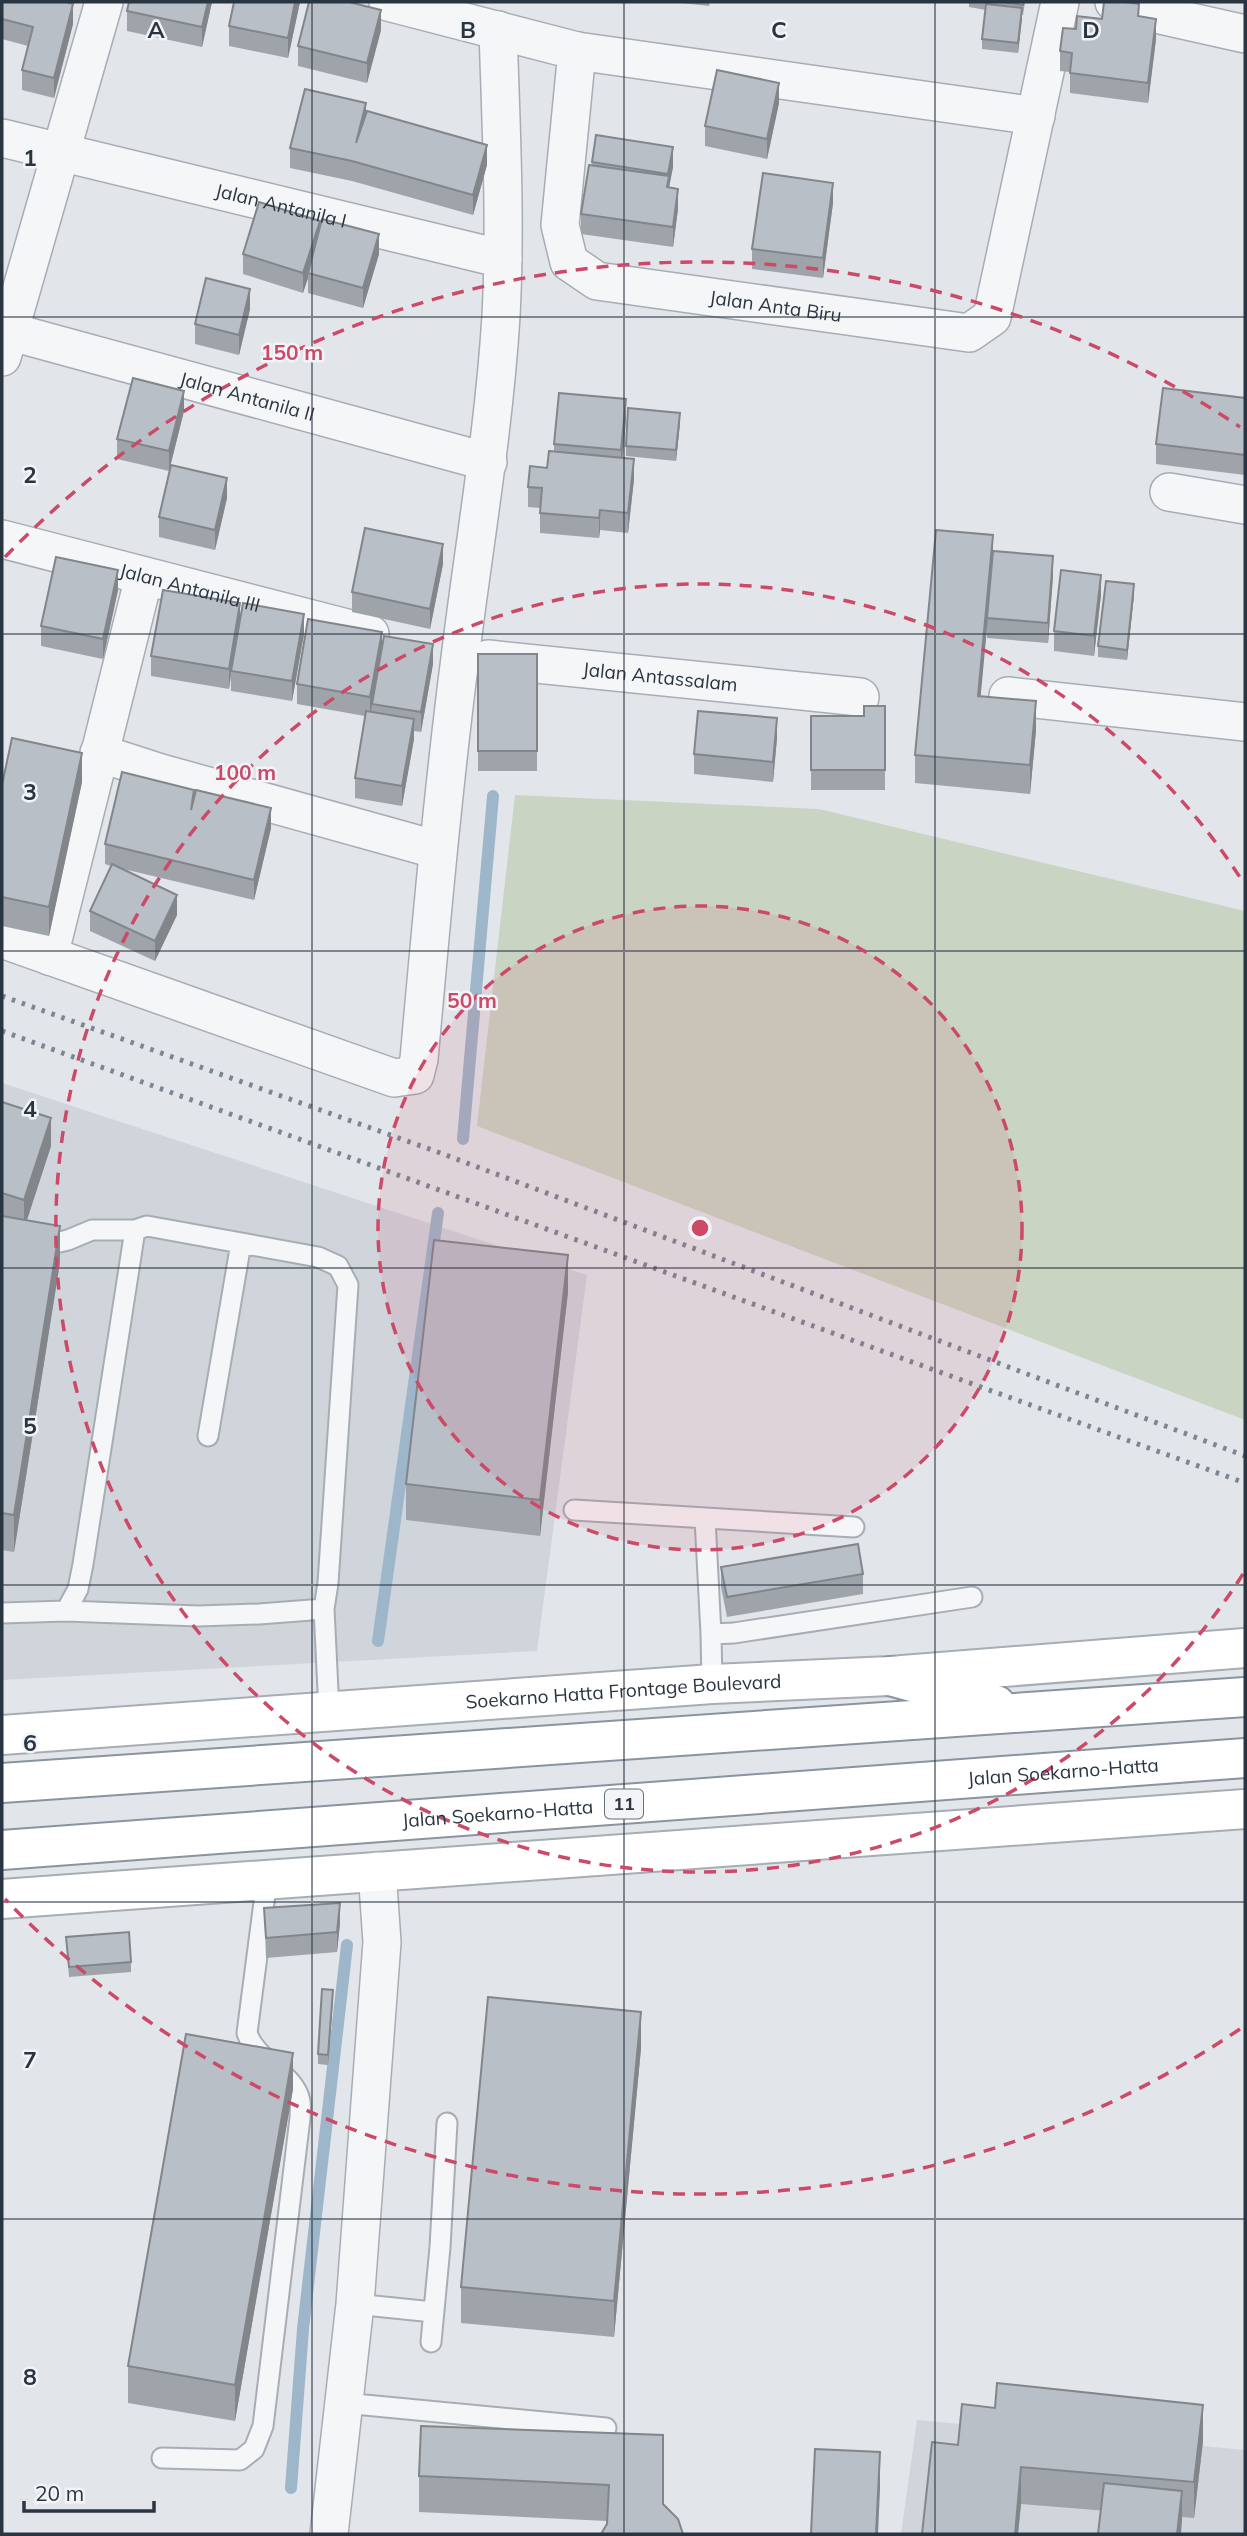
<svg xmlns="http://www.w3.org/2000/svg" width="1247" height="2536" viewBox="0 0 1247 2536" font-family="Mulish,sans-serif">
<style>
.built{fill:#d0d5dc}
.green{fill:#c9d4c3}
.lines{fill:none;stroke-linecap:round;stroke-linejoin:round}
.stream{stroke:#9eb6c9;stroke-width:12}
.lane-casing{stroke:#a7adb4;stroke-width:23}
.street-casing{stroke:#a7adb4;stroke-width:40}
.secondary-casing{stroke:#a7adb4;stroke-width:42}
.highway-casing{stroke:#8994a0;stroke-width:42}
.lane{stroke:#f5f6f8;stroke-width:19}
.street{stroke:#f5f6f8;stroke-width:37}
.secondary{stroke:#fff;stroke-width:38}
.highway{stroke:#fff;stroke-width:38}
.rail{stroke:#7b8693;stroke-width:5;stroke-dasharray:3.5 7;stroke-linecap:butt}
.wall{fill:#9fa4ab}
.shaded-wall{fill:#82868b}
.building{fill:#b9bfc7;stroke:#82868b;stroke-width:2}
.grid{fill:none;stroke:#2a3542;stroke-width:2;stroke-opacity:0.55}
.ring{fill:none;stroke:#cc4a68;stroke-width:3.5;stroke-dasharray:12 9}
.labels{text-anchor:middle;stroke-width:5;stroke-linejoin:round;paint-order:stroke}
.shield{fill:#f2f4f7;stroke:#666e78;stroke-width:2}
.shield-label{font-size:18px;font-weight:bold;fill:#2a3542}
.street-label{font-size:19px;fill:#2a3542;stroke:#f2f4f7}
.grid-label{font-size:23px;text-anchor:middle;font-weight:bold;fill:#2a3542;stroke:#f2f4f7;stroke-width:5;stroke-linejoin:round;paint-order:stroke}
.centre{fill:#cc4a68;stroke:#f2f4f7;stroke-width:3.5}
.ring-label{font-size:21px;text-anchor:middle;font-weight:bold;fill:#cc4a68;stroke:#f2f4f7;stroke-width:5;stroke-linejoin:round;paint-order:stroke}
</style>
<rect width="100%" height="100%" fill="#e2e6ea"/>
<path class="built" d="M2,1083L587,1275L537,1651L2,1680Z
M917,2420L1245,2450V2534H901Z"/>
<path class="green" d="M515,795L819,809L1245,911V1420L477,1126Z"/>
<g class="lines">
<path class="stream" d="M463,1139L493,796
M378,1641L438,1213
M291,2488L303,2329L347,1945"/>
<g class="lane-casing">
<path id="lane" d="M2,1246L29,1249L68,1240L92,1230H135
M208,1436L241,1243
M574,1510L854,1527
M705,1518L711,1634
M66,1611L198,1616L259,1614L324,1609
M2,1613L66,1611L78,1589L83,1564L135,1230L147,1226L318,1257L338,1266L348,1285L328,1583L324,1609L329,1711
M712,1684L711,1634L734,1633L972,1597
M355,2304L433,2312
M431,2342L440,2247L447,2123
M344,2403L606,2428
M162,2458L240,2460L254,2449L263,2426L300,2118C300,2113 301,2106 300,2101C295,2074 256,2061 247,2033L267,1879"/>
</g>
<g class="street-casing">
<g id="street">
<path d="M388,2L577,51L1036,116"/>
<path d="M1114,2L1129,8L1245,34"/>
<path id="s1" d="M577,51L560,225L569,262L597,281L969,333L992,317L1060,2"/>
<path id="s2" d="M2,138L503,259"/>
<path id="s3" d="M8,331L488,462"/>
<path d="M2,357L104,2"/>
<path d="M1169,492L1245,505"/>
<path id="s4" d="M2,539L370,634"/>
<path id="s5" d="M488,659L860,697"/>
<path d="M1008,696L1245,722"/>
<path d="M99,753L161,773L438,850"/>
<path d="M2,939L394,1078L415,1075L419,1059C431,925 443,791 460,658C474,544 494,431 501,316C506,221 501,125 498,30"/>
<path d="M49,956L144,577"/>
<path d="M329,2534L355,2304L382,1942L377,1871"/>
</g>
</g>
<g class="secondary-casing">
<g id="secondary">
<path id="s6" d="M2,1735L712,1684L890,1676L1245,1648"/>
<path d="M2,1899L1245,1809"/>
</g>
</g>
<g class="highway-casing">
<g id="highway">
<path d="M890,1676L996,1705"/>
<path d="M2,1783L1245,1697"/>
<path id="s7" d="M2,1850L1245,1758"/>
</g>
</g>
<use href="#lane" class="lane"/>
<use href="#street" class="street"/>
<use href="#secondary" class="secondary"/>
<use href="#highway" class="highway"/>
<path class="rail" d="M2,996L435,1151L1245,1456
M2,1031L1245,1483"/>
</g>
<path class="wall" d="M2,2L73,24L54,98L22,90V70L28,46L2,39Z
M129,2H212L202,47L127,31V11Z
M234,2H300L288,58L229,46V26Z
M672,2H710L709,6Z
M969,2H1025L1023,15H1022L1018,53L982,49V39L986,10L969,7Z
M1139,17L1156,39L1148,103L1070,93V72L1060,71V51L1076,29L1102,19Z
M381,30L367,83L298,66V46Z
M779,103L767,159L705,146V126Z
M366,113L487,165L473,215L352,181L290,168V148Z
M592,162L673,167L669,188L678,209L673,247L581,234V214Z
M833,203L823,278L752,269V249Z
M320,230L379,254L363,308L308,293V278L303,293L243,274V254Z
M250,309L239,355L195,344V324Z
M1245,398V475L1156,464V444Z
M184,411L169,471L117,459V439Z
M626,419L623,458L634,479L628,533L600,530L599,538L540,533V508L528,507V487L547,468L554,451V444Z
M680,423L676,461L626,456V446Z
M227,498L215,550L159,537V517Z
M993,559L1053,576L1048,643L987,638V625L980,696L1036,730L1030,794L915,783V755Z
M443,564L430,629L352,612V592Z
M118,590L103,659L41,646V626Z
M1101,595L1094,656L1054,651V631Z
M1134,595L1127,660L1098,657V646Z
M240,619L304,634L292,701L231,691V677L229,689L151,676V656Z
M382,652L433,664L421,732L414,731V739L402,806L355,798V778L365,716L297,704V684Z
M478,654H537V771H478Z
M885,706V790H811V716H864Z
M777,738L773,782L694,774V754Z
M82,782L49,936L2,926V785Z
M194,796L271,828L254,900L119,868L177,915L155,961L90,931V911L111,866L105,864V844Z
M2,1102L51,1146L27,1220L60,1262L14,1552L2,1550Z
M568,1292L540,1536L406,1520V1484Z
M721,1567L863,1574V1594L727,1617L721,1587Z
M264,1908L340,1923L337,1952L266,1958Z
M66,1937L131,1962V1972L69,1977Z
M333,2000L328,2065L318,2064V2054Z
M641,2048L614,2337L461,2323V2287Z
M293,2089L235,2421L128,2403V2366Z
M663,2435V2504L607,2524V2521L419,2512V2476Z
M1203,2441L1194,2518L1021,2504L1018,2534H922L958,2445Z"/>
<path class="shaded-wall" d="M208,2H212L202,47V27Z
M295,2H300L288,58V38Z
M73,4V24L54,98V78Z
M1022,8V19L1018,53V43Z
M381,10V30L367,83V63Z
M1156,19V39L1148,103V83Z
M779,83V103L767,159V139Z
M366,103V123L356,143Z
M487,145V165L473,215V195Z
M673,147V167L669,187V196L667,187L668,174Z
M833,183V203L823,278V258Z
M678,189V209L673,247V227Z
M320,221V241L308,273V278L303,293V273Z
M379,234V254L363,308V288Z
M250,289V309L239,355V335Z
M184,391V411L169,471V451Z
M626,399V419L621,470V450Z
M680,413V423L676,461V450Z
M634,459V479L628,533V513Z
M227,478V498L215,550V530Z
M600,510V530L599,538V518Z
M993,535V563L978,725V696Z
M443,544V564L430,629V609Z
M1053,556V576L1048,643V623Z
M118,570V590L103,659V639Z
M1101,575V595L1094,656V636Z
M1134,584V595L1127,660V650Z
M240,603V623L231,671L229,689V669Z
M304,614V634L292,701V681Z
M382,632V652L370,717V697Z
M433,644V664L421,732V712Z
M1036,701V730L1030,794V765Z
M777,718V738L773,782V762Z
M414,719V739L402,806V786Z
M82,753V782L49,936V907Z
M271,808V828L254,900V880Z
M177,895V915L155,961V941Z
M51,1118V1146L24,1229V1200Z
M60,1226V1262L14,1552V1515Z
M568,1255V1292L540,1536V1500Z
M340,1903V1923L337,1952V1932Z
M333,1990V2000L328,2065V2055Z
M641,2012V2048L614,2337V2301Z
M293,2053V2089L235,2421V2385Z
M1203,2405V2441L1194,2518V2482Z
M880,2452V2489L878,2534H876Z
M1021,2467V2504L1018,2534H1015Z
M1182,2491V2520L1181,2534H1177Z"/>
<path class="building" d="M2,2H66L73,4L54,78L22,70L33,27L2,19Z
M129,2H208L202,27L127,11Z
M234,2H295L288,38L229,26Z
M309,2H349L381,10L367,63L298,46Z
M1003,2H1024L1023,5Z
M1104,2H1125L1139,4L1138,16L1156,19L1148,83L1070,73L1072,53L1060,51L1063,28L1076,29L1077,16L1102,19Z
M986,4L1022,8L1018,43L982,39Z
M717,70L779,83L767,139L705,126Z
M305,89L366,103L356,143L367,111L487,145L473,195L352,161L290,148Z
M596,135L673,147L668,174L592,162Z
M589,165L669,176L667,187L678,189L673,227L581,214Z
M763,173L833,183L823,258L752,249Z
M259,202L320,221L303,273L243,254Z
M322,219L379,234L363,288L308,273Z
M206,278L250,289L239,335L195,324Z
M133,378L184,391L169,451L117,439Z
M1163,388L1245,398V455L1156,444Z
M559,393L626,399L621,450L554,444Z
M628,408L680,413L676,450L626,446Z
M549,451L634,459L628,513L600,510L599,518L540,513L542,488L528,487L530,466L547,468Z
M171,465L227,478L215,530L159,517Z
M365,528L443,544L430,609L352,592Z
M936,530L993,535L978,696L1036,701L1030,765L915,755Z
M993,551L1053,556L1048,623L987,618Z
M56,557L118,570L103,639L41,626Z
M1061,570L1101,575L1094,636L1054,631Z
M1106,581L1134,584L1127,650L1098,646Z
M163,590L240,603L229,669L151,656Z
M243,603L304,614L292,681L231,671Z
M308,619L382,632L370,697L297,684Z
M384,636L433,644L421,712L372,704Z
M478,654H537V751H478Z
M864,706H885V770H811V716H864Z
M366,711L414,719L402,786L355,778Z
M698,711L777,718L773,762L694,754Z
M12,738L82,753L49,907L2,897V785Z
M122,772L194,790L191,810L196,790L271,808L254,880L105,844Z
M112,864L177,895L155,941L90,911Z
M2,1102L51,1118L24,1200L2,1193Z
M2,1216L60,1226L14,1515L2,1513Z
M434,1240L568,1255L540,1500L406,1484Z
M858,1544L863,1574L727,1597L721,1567Z
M340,1903L337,1932L266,1938L264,1908Z
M129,1932L131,1962L69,1967L66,1937Z
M322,1989L333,1990L328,2055L318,2054Z
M488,1997L641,2012L614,2301L461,2287Z
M186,2034L293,2053L235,2385L128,2366Z
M997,2383L1203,2405L1194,2482L1021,2467L1015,2534H922L932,2442L958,2445L962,2404L995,2408Z
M421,2426L663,2435V2504L678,2519L683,2534H601L607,2524L609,2485L419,2476Z
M815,2449L880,2452L876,2534H811Z
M1104,2483L1182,2491L1177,2534H1098Z"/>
<path class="grid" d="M312,2V2534M624,2V2534M935,2V2534M2,317H1245M2,634H1245M2,951H1245M2,1268H1245M2,1585H1245M2,1902H1245M2,2219H1245"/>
<circle cx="700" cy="1228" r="322" fill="#cc4a68" fill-opacity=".12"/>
<g class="ring">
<circle cx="700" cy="1228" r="322"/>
<path d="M1243 1574A644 644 0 1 1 1243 882"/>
<path d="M1240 2029A966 966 0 0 1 5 1899M5 557A966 966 0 0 1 1240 427"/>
</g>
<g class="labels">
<rect class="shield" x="605" y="1789.5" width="38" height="29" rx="5"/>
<g class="shield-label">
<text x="624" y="1810">11</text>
</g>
<g class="street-label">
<text dy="7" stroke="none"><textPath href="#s2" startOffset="287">Jalan Antanila I</textPath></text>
<text dy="7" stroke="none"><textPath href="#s1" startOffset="427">Jalan Anta Biru</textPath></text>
<text dy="7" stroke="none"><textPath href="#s3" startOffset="248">Jalan Antanila II</textPath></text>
<text dy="7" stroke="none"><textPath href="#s4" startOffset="194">Jalan Antanila III</textPath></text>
<text dy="7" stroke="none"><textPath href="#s5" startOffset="173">Jalan Antassalam</textPath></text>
<text dy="7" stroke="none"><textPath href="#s6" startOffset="623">Soekarno Hatta Frontage Boulevard</textPath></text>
<text dy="7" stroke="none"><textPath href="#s7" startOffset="1064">Jalan Soekarno-Hatta</textPath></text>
<text dy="7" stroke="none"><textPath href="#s7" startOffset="497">Jalan Soekarno-Hatta</textPath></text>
</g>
</g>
<g class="grid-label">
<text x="156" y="38">A</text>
<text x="468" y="38">B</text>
<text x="779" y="38">C</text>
<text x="1091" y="38">D</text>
<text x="30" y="166">1</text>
<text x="30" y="483">2</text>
<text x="30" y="800">3</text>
<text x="30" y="1117">4</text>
<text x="30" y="1434">5</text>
<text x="30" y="1751">6</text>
<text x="30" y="2068">7</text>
<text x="30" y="2385">8</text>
</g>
<circle cx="700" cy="1228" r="10" class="centre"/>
<g class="ring-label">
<text x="292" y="360">150 m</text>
<text x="245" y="780">100 m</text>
<text x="472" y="1008">50 m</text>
</g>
<rect width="1247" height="2536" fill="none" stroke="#2a3542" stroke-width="7"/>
<path d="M24 2501v10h130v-10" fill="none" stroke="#2a3542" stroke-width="3.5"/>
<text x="35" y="2501" font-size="21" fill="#2a3542" stroke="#f2f4f7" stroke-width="5" paint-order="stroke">20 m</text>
</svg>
